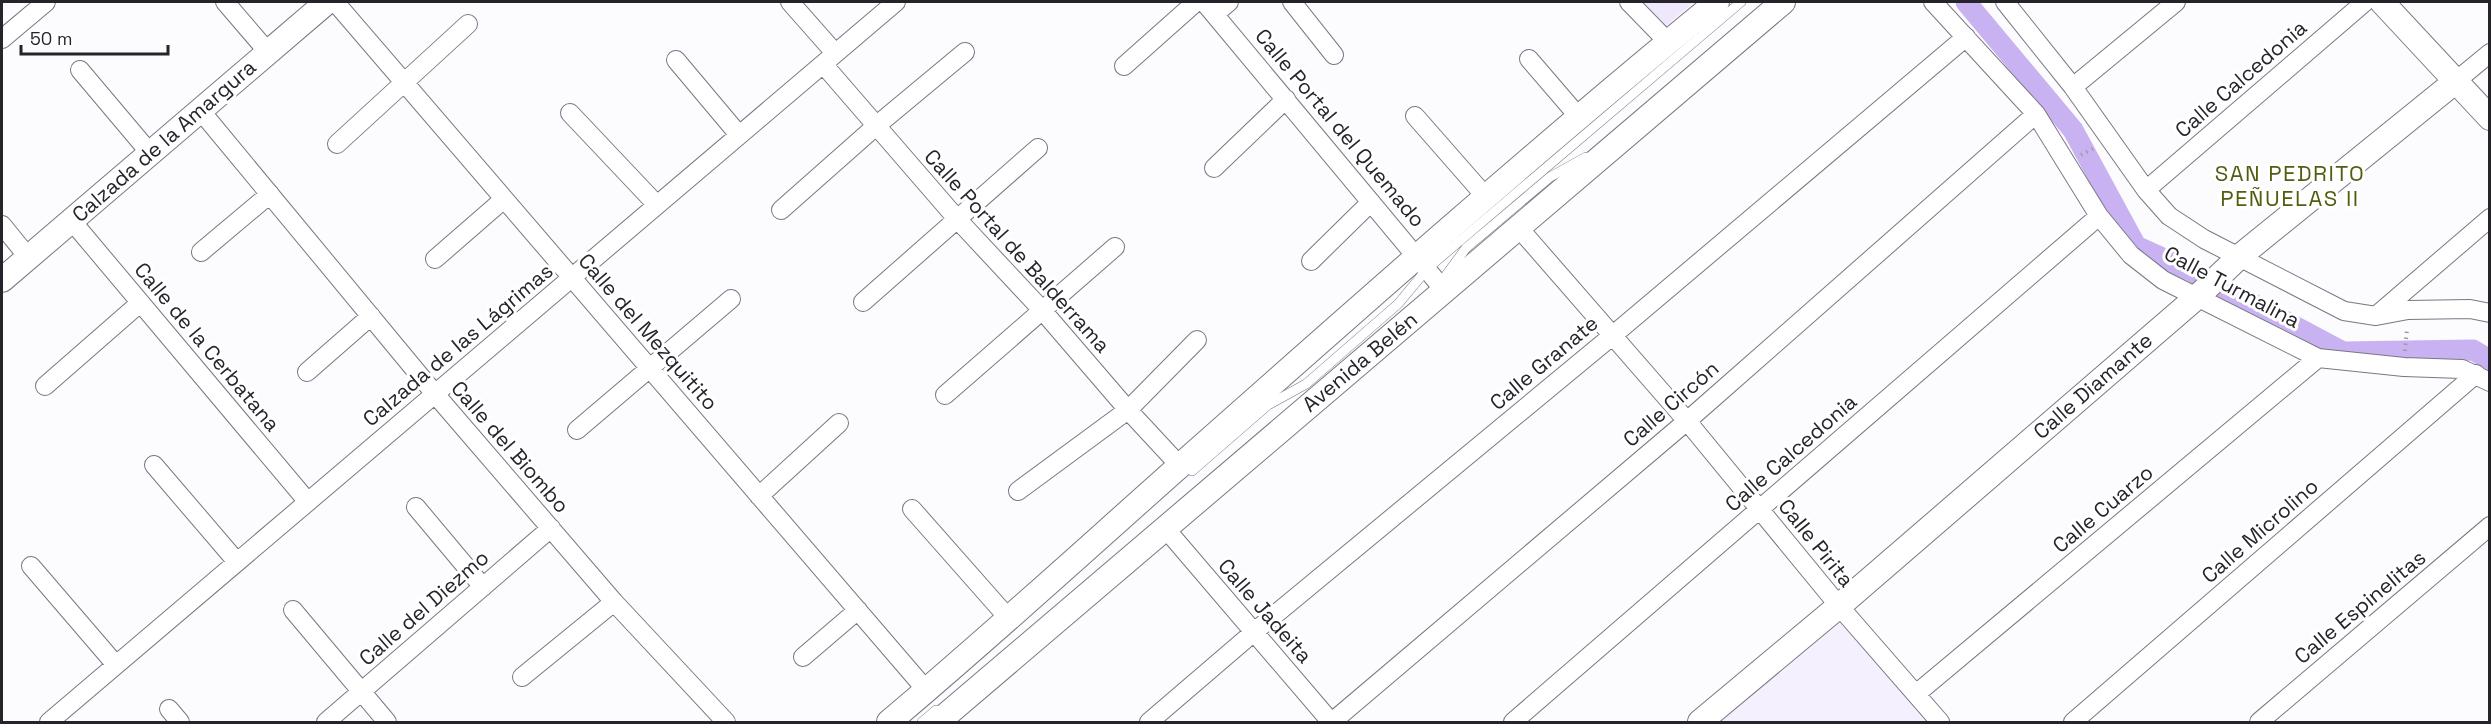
<svg xmlns="http://www.w3.org/2000/svg" width="2491" height="724" viewBox="0 0 2491 724" font-family="'Space Grotesk',sans-serif">
<style>
.built{fill:#f5f0fe}
.green{fill:#efe8fc}
.lines{fill:none;stroke-linecap:round;stroke-linejoin:round}
.canal{stroke:#c9b2f2;stroke-width:21}
.lane-casing{stroke:#7b7684;stroke-width:10}
.street-casing{stroke:#7b7684;stroke-width:20}
.secondary-casing{stroke:#7b7684;stroke-width:26}
.path{stroke:#9f9da2;stroke-width:4;stroke-dasharray:1.5 4.5;stroke-linecap:butt}
.lane{stroke:#fff;stroke-width:9}
.street{stroke:#fff;stroke-width:18}
.secondary{stroke:#fff;stroke-width:24}
.labels{text-anchor:middle;stroke-width:6;stroke-linejoin:round;paint-order:stroke}
.street-label{font-size:21px;fill:#26242a;stroke:#fff}
.neighbourhood-label{font-size:22px;letter-spacing:1.5px;fill:#4f5f12;stroke:#fff}
</style>
<rect width="100%" height="100%" fill="#fcfbfe"/>
<path class="built" d="M1841,622L1926,722H1720Z"/>
<path class="green" d="M1640,2H1694L1665,27Z"/>
<g class="lines">
<path class="canal" d="M1966,2L2073,130L2136,246L2191,271L2343,352L2473,350L2490,360"/>
<g class="lane-casing">
<path id="lane" d="M1444,278L1466,248L1550,177L1586,157
M1192,471L1268,405L1306,384L1398,304L1428,268L1741,2
M922,722L936,710"/>
</g>
<g class="street-casing">
<path id="street" d="M225,2L268,52
M335,2L927,691
M790,2L835,53
M1204,2L1444,290
M1292,2L1334,55
M1629,2L1668,42
M1933,2L2036,114L2099,216L2131,255L2163,280L2318,358L2404,367L2462,369L2490,382
M2005,2L2073,87L2146,190L2169,216L2204,239L2344,311L2376,316L2408,310L2470,309L2490,313
M1215,14L1229,2
M2,39L46,2
M1529,59L1578,116
M676,60L739,135
M823,64L958,220L1042,310L1128,410L1180,466
M1124,66L1196,2
M80,70L150,153
M2456,81L2490,53
M2073,87L2176,2
M200,110L435,394L614,602L726,722
M570,113L657,205
M1415,116L1486,197
M337,144L468,24
M1214,168L1286,99
M2146,190L2365,2
M781,210L876,126L965,52
M71,220L308,502
M2,225L28,257
M1518,227L1687,421L1839,606L1940,722
M201,252L270,194
M435,259L504,199
M1311,261L1371,202
M863,302L1038,148
M2377,315L2490,218
M307,372L371,316
M45,386L140,303
M945,395L1115,247
M577,430L731,299
M154,465L237,562
M1018,491L1128,410L1197,340
M759,496L839,423
M416,507L483,587
M912,509L1010,620
M1165,528L1331,722
M31,566L116,665
M293,610L387,722
M803,657L858,610
M522,677L614,602
M1916,694L2318,358
M169,709L180,722
M49,722L896,2
M326,722L551,528
M1149,722L1254,632L1612,336L1966,37
M1332,722L1687,421L2036,114
M1513,722L2099,216
M2073,722L2476,374
M2259,722L2490,526"/>
</g>
<g class="secondary-casing">
<path id="secondary" d="M2382,2L2490,118
M2,280L327,2
M889,722C989,638 1085,550 1183,463C1359,307 1535,151 1717,2
M938,722L1783,2
M1700,722L1839,606L2197,297L2240,256L2456,81"/>
</g>
<path class="path" d="M2081,155L2096,147
M2405,351L2407,329"/>
<use href="#lane" class="lane"/>
<use href="#street" class="street"/>
<use href="#secondary" class="secondary"/>
</g>
<g class="labels">
<g class="street-label">
<text transform="translate(2241 79) rotate(-41)" y="7">Calle Calcedonia</text>
<text transform="translate(1340 128) rotate(50)" y="7">Calle Portal del Quemado</text>
<text transform="translate(164 141) rotate(-41)" y="7">Calzada de la Amargura</text>
<text transform="translate(1017 251) rotate(48)" y="7">Calle Portal de Balderrama</text>
<text transform="translate(2232 287) rotate(28)" y="7">Calle Turmalina</text>
<text transform="translate(648 332) rotate(49)" y="7">Calle del Mezquitito</text>
<text transform="translate(458 345) rotate(-40)" y="7">Calzada de las Lágrimas</text>
<text transform="translate(207 347) rotate(50)" y="7">Calle de la Cerbatana</text>
<text transform="translate(1360 362) rotate(-40)" y="7">Avenida Belén</text>
<text transform="translate(1544 363) rotate(-40)" y="7">Calle Granate</text>
<text transform="translate(2093 386) rotate(-41)" y="7">Calle Diamante</text>
<text transform="translate(1671 404) rotate(-41)" y="7">Calle Circón</text>
<text transform="translate(510 447) rotate(49)" y="7">Calle del Biombo</text>
<text transform="translate(1791 453) rotate(-41)" y="7">Calle Calcedonia</text>
<text transform="translate(2103 509) rotate(-40)" y="7">Calle Cuarzo</text>
<text transform="translate(2260 531) rotate(-41)" y="7">Calle Microlino</text>
<text transform="translate(1816 543) rotate(51)" y="7">Calle Pirita</text>
<text transform="translate(2360 607) rotate(-40)" y="7">Calle Espinelitas</text>
<text transform="translate(424 608) rotate(-41)" y="7">Calle del Diezmo</text>
<text transform="translate(1265 611) rotate(49)" y="7">Calle Jadeita</text>
</g>
<g class="neighbourhood-label">
<text x="2290" y="181">SAN PEDRITO<tspan x="2290" dy="25">PEÑUELAS II</tspan></text>
</g>
</g>
<rect width="2491" height="724" fill="none" stroke="#26242a" stroke-width="6"/>
<path d="M21 45v9h147v-9" fill="none" stroke="#26242a" stroke-width="3"/>
<text x="30" y="45" font-size="18" fill="#26242a" stroke="#ffffff" stroke-width="4.5" paint-order="stroke">50 m</text>
</svg>
